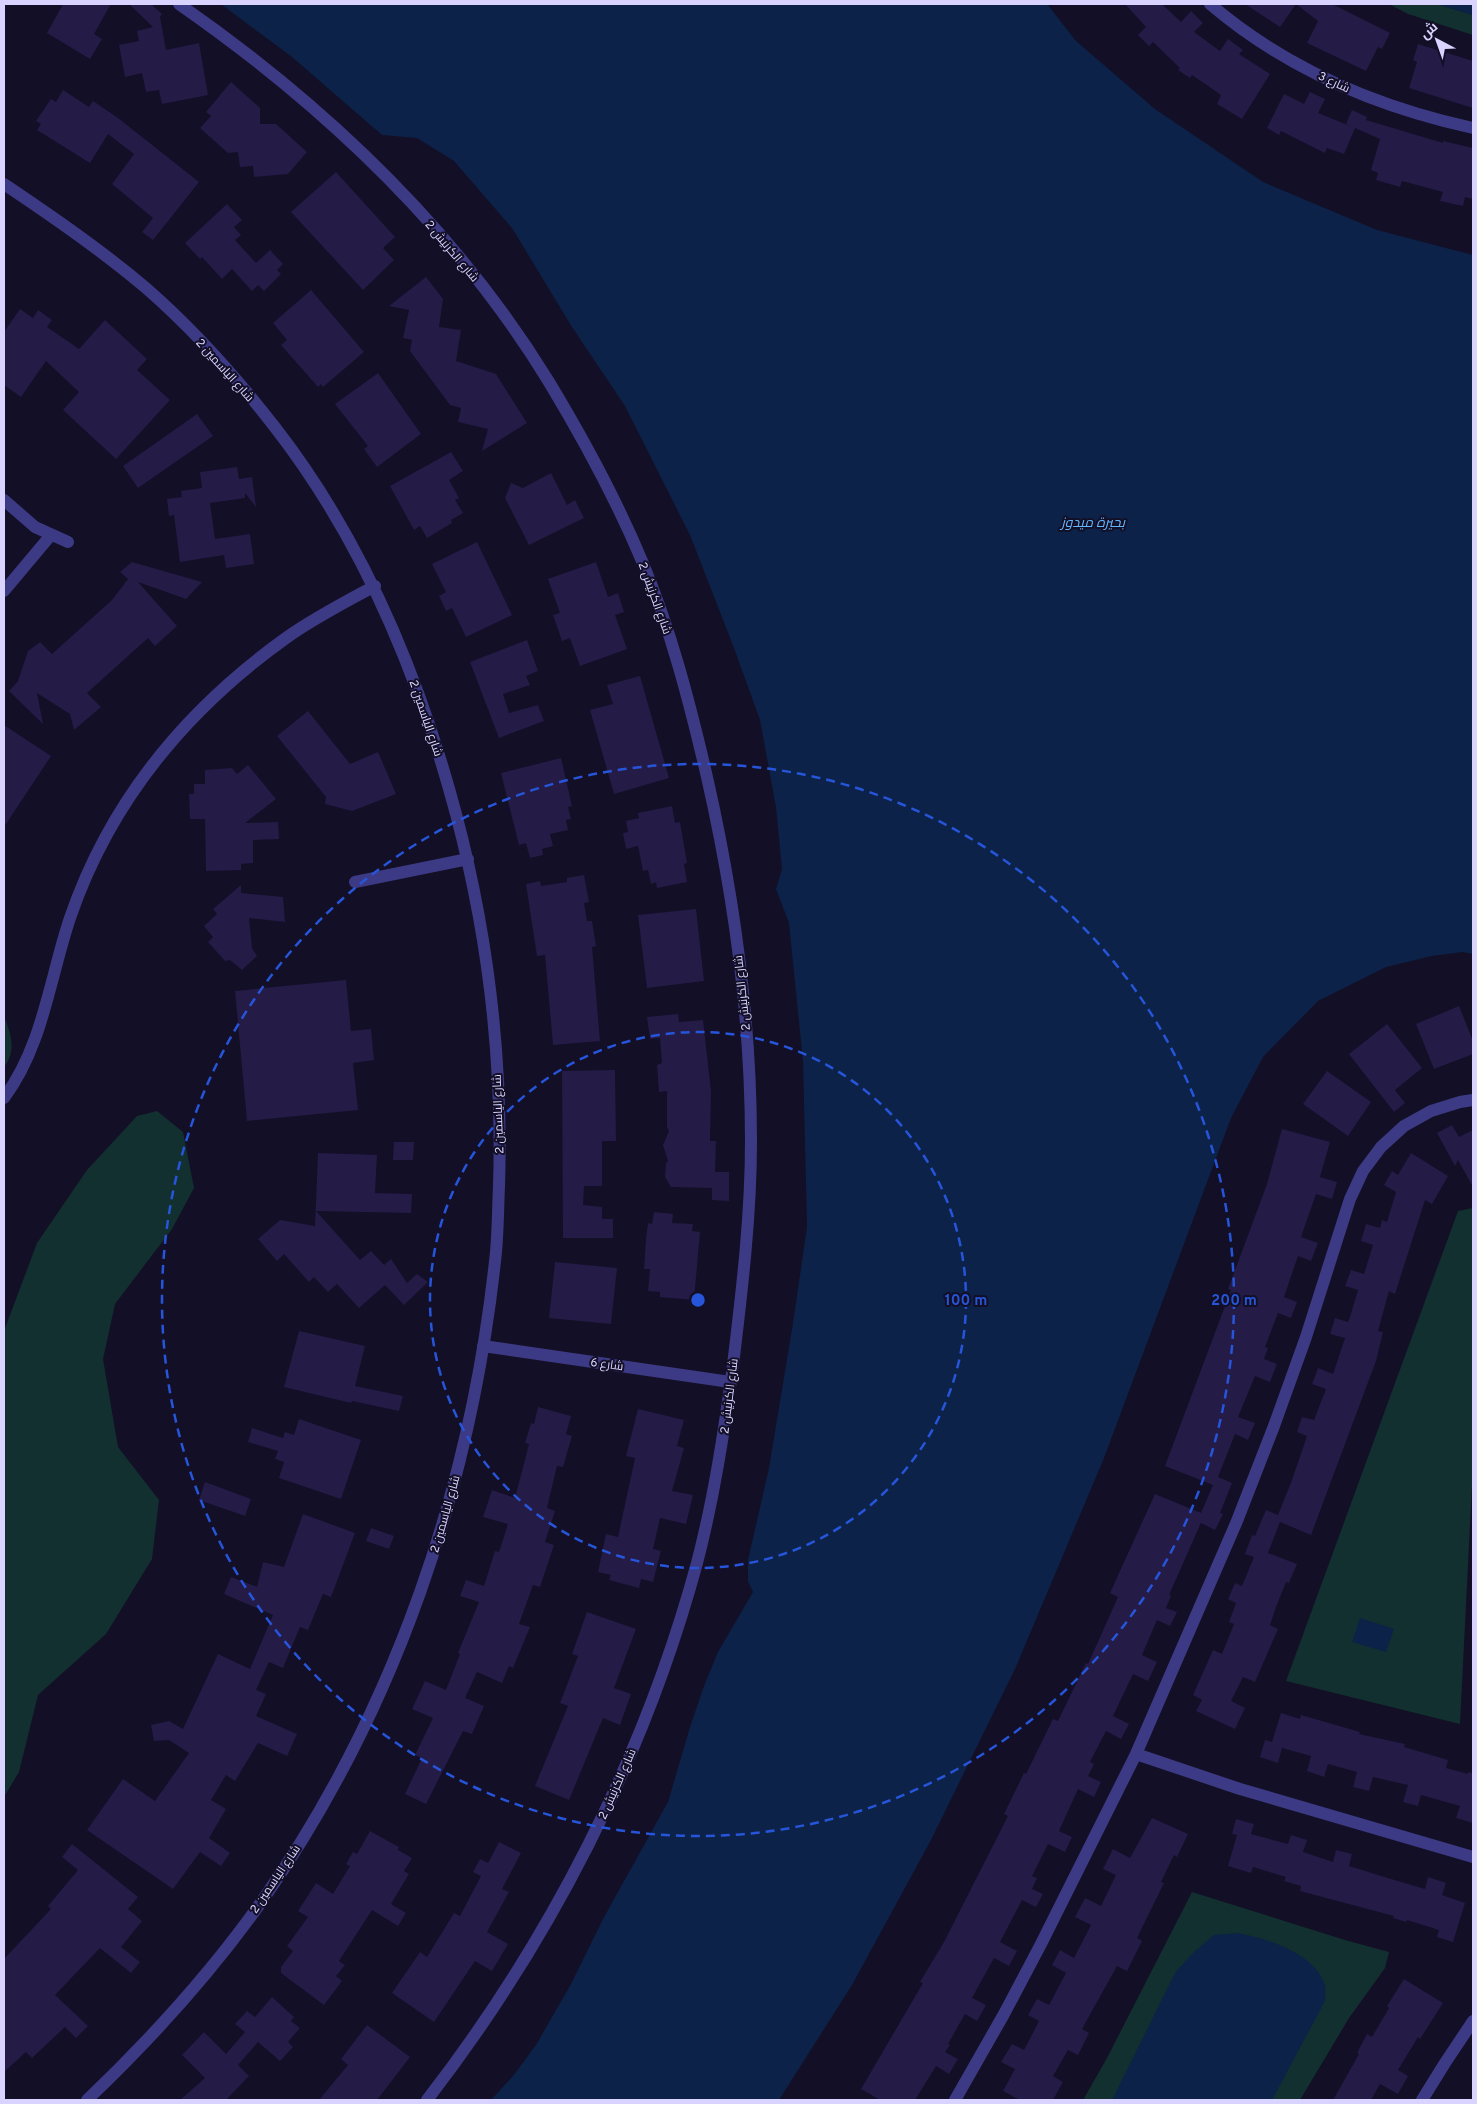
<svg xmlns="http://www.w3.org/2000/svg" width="1477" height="2104" viewBox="0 0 1477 2104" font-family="Overpass,Cairo,sans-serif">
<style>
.green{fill:#12302f}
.water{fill:#0c2248}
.building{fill:#241b47}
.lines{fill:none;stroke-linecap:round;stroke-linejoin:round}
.minor{stroke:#3d3a85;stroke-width:12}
.ring{fill:none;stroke:#2655da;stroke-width:2.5;stroke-dasharray:9 6}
.labels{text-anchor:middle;stroke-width:4;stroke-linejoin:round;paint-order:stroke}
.street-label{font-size:12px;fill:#d9d4ff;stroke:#130f26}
.water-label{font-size:14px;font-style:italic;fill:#62b6ff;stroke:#130f26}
.centre{fill:#2655da;stroke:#130f26;stroke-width:2.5}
.ring-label{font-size:15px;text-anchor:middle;font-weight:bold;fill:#2655da;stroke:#130f26;stroke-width:4;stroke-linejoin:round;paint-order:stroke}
</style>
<rect width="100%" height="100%" fill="#130f26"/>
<path class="green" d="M1389,4H1437L1473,15V35L1408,14Z
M4,1016C11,1034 17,1050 4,1067Z
M157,1111L183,1132L194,1188L172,1229L115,1304L103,1359L118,1447L159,1500L152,1559L106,1634L38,1695L19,1772L4,1797V1331L37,1243L87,1170L137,1116Z
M1473,1208V1465L1460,1724L1286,1681L1458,1211Z
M1192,1892L1345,1940L1389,1952L1385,1968L1349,2018L1300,2100H1083L1107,2058Z"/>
<path class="water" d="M221,4H1047L1076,41L1155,109L1263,182L1377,230L1473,255V954L1463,952L1432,956L1386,967L1318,1001L1263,1057L1231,1118L1104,1458L1015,1669L931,1840L852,1985L779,2100H491L513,2076L536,2045L571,1984L603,1919L668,1802L690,1727L704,1686L718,1652L753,1592L748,1581V1560L769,1468L793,1323L807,1227L803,1061L789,923L776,889L782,869L776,807L760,720L734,648L690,535L625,406L572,327L512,228L454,161L417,138L382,135L292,57Z
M1437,4H1473V15Z
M1360,1618L1394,1629L1386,1652L1352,1642Z
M1237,1933C1266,1938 1315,1953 1325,1985C1326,1990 1325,1996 1325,2001L1272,2100H1112L1175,1973L1194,1952L1214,1935Z"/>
<path class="building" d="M63,4H111L94,34L102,39L90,59L47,33Z
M129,4H151L162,14L160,17L166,50L199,43L208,95L162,104L159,90L146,92L142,73L125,77L119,45L139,41L137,31L153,27Z
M1125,4H1162L1181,22L1191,11L1203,23L1194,32L1220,51L1228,39L1243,50L1239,54L1270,74L1242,119L1217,104L1221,95L1192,75L1190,78L1178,70L1180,68L1153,42L1149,46L1138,35L1146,27Z
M1245,4H1332L1390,33L1382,49L1378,47L1366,71L1307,43L1318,21L1296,4L1280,27Z
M1418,44L1473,61V108L1409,88L1417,62L1413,60Z
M231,82L260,108V124H276L307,152L288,174L254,177L253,166L240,167L238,152L228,153L200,128L211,116L206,112Z
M63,90L89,107L93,101L118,118L199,182L153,240L142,232L153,218L112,184L134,154L108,134L90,163L37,130L41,124L36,121L51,99L56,102Z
M1310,92L1325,99L1318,113L1355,128L1344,154L1327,148L1325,153L1281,131L1279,135L1267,128L1284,94L1304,104Z
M1352,110L1367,117L1366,120L1443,143V141L1473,148V199L1465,197L1463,206L1440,201L1443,192L1402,181L1400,187L1376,180L1378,173L1371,170L1380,139L1346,124Z
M336,172L395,237L383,248L394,260L363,290L291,212Z
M227,204L242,220L234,227L241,235L235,240L256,263L270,250L283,264L277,270L281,274L264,291L258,285L252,291L232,269L222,279L202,257L200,259L185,243Z
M426,277L443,299L439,327L461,330L456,361L496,374L527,423L482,451L488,429L458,422L461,408L450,405L410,351L412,340L403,338L409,310L389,306Z
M311,290L364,352L323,387L321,384L318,387L281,345L287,340L273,323Z
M20,309L33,318L38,310L52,320L47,327L79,349L105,320L147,359L137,370L170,400L116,459L63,410L79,392L46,361L21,397L4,385V332Z
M378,373L421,434L377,467L364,449L368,446L335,404Z
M197,414L213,436L138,488L123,466Z
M451,452L463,471L449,480L459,498L455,500L463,513L451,520L452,523L427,538L420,526L414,530L390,486Z
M237,467L239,479L252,477L256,507L245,493V498L210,503L215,539L250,534L254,564L226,568L224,555L180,562L174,515L169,516L167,499L182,497L181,491L202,488L200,472Z
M551,473L567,505L575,500L584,518L529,545L505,498L511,483L523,488Z
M477,542L512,615L466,637L452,608L446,611L439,596L446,592L432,564Z
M132,562L202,582L186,599L138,582L177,626L155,646L148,638L87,693L101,707L74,730L70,714L37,693L43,724L9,691L18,681L28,651L40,642L52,654L112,600L128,579L120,572Z
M596,562L608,597L618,593L624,612L615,615L627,649L580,666L570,638L562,641L553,615L560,613L548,579Z
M527,640L538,671L526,676L530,685L503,694L509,713L538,705L544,721L499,738L470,662Z
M640,676L669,778L614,794L590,710L613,704L607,685Z
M308,711L350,764L378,752L396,794L352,811L325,804L326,797L277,736Z
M4,725L51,756L4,827Z
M561,758L572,806L568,807L571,819L566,820L568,830L550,834L553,846L542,849L543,855L530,858L526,843L519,845L501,773Z
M248,765L276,799L245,823L278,822L279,839L253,840V863L241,864V870L206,871L205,819H190L189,794H194V784H205V770L232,768L237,774Z
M672,806L675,823L680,822L687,863L684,864L687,882L657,888L656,882L651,884L648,870L643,871L638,846L626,849L623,833L628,832L626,821L639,818L638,813Z
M584,875L589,902L584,903L587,921H592L596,946L592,947L600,1041L553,1045L545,955L537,956L526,884L540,881L541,886L567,882V878Z
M241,885V893L283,897L285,922L249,918L252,948L257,956L242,970L230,960L225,961L208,942L213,937L204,926L217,914L213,909Z
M696,909L704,981L647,988L638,915Z
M346,980L351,1031L371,1029L374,1060L353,1063L358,1110L247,1121L235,991Z
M1459,1006L1473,1041V1054L1434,1069L1416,1024Z
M678,1014L679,1022L703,1020L711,1091L710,1141H716L715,1172H729V1201L712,1200V1188L671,1187L665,1177L666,1163L668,1161L663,1145L669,1131L667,1127V1091L659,1092L657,1065L662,1063L660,1038L650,1039L647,1017Z
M1387,1024L1422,1068L1395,1090L1405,1103L1394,1112L1349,1054Z
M615,1070L616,1141H602V1186H584L583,1205L602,1207V1219H613V1238H563L562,1071Z
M1327,1071L1371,1102L1348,1136L1303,1104Z
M1452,1125L1459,1137L1473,1130V1187L1458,1160L1455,1166L1437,1133Z
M1282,1129L1330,1142L1320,1177L1337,1182L1332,1199L1316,1194L1301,1237L1318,1243L1311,1261L1298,1256L1284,1297L1297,1302L1291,1318L1278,1313L1265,1347L1268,1348L1264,1359L1277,1364L1270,1382L1255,1376L1238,1417L1255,1423L1248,1440L1235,1434L1218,1477L1232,1483L1220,1513L1223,1514L1215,1530L1201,1523L1196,1534L1169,1595L1171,1596L1166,1608L1177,1612L1170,1626L1157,1620L1142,1655L1157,1662L1148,1681L1133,1674L1113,1716L1129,1724L1121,1739L1106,1731L1090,1762L1094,1764L1088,1776L1101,1782L1094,1797L1078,1789L1059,1831L1072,1837L1065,1852L1048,1844L1032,1876L1037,1878L1032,1889L1043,1894L1036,1907L1022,1900L1000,1942L1017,1951L1009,1966L994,1958L972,1998L986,2005L977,2021L965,2014L948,2044L950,2045L945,2052L958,2059L949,2074L936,2066L915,2100H880L861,2089L923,1983L920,1982L944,1942L1008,1816L1004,1814L1024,1773L1026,1774L1053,1719L1058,1721L1086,1663L1088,1664L1118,1597L1110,1593L1155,1494L1201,1513L1213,1485L1165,1466L1231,1290L1228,1289L1267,1184Z
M394,1142H414L413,1160H393Z
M318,1153L377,1155L375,1193L412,1194L411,1213L316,1211L360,1260L371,1251L384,1265L391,1259L407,1283L417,1274L428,1282L404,1305L385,1285L359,1308L337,1284L328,1292L314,1277L309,1282L284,1254L277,1261L258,1239L280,1220L315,1226Z
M1411,1153L1448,1176L1432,1204L1425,1200L1395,1294L1389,1291L1378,1331L1383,1332L1376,1361L1311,1535L1280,1522L1268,1553L1297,1564L1289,1583L1286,1582L1276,1607L1270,1625L1278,1629L1255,1682L1243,1677L1231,1701L1245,1708L1235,1729L1196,1711L1202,1700L1193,1695L1213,1650L1222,1654L1234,1624L1229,1622L1236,1603L1228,1599L1235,1583L1242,1586L1254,1557L1245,1554L1252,1535L1255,1536L1266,1510L1278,1515L1292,1480L1307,1436L1297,1432L1302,1417L1314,1420L1326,1389L1312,1384L1318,1368L1333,1374L1345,1338L1330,1334L1335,1318L1348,1322L1350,1317L1358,1290L1345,1286L1351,1270L1364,1274L1373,1245L1361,1241L1366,1224L1380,1228L1382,1220L1387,1222L1396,1192L1384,1185L1392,1171L1398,1175Z
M654,1212L673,1214L672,1223L693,1224L692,1231L700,1232L694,1300L660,1297V1292L648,1291L650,1269H644L646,1239L648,1223L652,1224Z
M555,1262L617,1268L611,1324L549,1318Z
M299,1331L365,1346L355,1386L403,1396L399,1411L352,1401L351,1403L284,1387Z
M538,1407L571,1416L566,1434L572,1436L563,1467L557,1466L547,1508L555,1511L545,1542L554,1545L540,1587L533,1585L519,1624L530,1627L513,1668L509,1666L502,1683L477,1672L465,1698L484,1706L472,1734L463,1731L426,1804L405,1794L422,1758L415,1755L433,1718L412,1709L425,1681L446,1690L460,1654L458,1653L479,1602L460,1596L466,1580L484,1586L495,1551L499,1552L508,1524L483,1517L492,1490L515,1498L529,1444L525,1443L531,1423L534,1424Z
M638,1409L684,1420L677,1446L684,1448L672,1491L693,1495L686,1524L660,1518L653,1549L661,1551L653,1582L641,1579L639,1588L609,1580L611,1575L598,1572L606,1534L618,1537L635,1458L626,1456Z
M299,1419L361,1440L341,1499L279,1478L284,1462L275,1459L278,1451L248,1442L252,1428L283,1438L285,1432L294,1435Z
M205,1482L251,1499L245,1516L199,1500Z
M303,1514L355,1533L331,1597L323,1594L308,1630L300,1627L283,1668L269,1662L256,1690L266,1694L256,1716L297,1734L287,1756L258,1743L235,1781L226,1775L211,1800L226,1809L209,1838L230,1853L221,1866L200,1852L173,1889L87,1830L123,1779L155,1801L189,1753L169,1740L154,1741L151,1725L169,1721L183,1729L218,1654L250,1669L273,1615L224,1594L231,1577L257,1587L263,1562L284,1567Z
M371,1528L394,1536L389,1549L366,1541Z
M587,1612L636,1629L614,1688L631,1694L620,1725L603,1718L569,1800L535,1786L568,1706L560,1703L578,1656L572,1654Z
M1281,1713L1300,1719L1301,1715L1360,1732L1359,1734L1405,1744L1404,1747L1448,1760L1446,1768L1468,1774V1772L1473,1773V1823L1456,1818L1460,1806L1421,1795L1418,1806L1403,1802L1408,1785L1373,1777L1369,1791L1353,1787L1357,1772L1328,1764L1324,1777L1307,1771L1311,1756L1282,1748L1278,1763L1260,1757L1265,1740L1272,1742Z
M1152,1818L1188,1834L1177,1857L1174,1855L1161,1882L1164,1883L1137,1938L1142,1941L1127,1971L1117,1966L1082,2029L1089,2033L1078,2055L1068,2050L1053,2076L1063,2082L1053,2100H1020L1003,2091L1015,2069L1001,2062L1012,2044L1024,2050L1039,2021L1028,2015L1037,1999L1049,2005L1066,1973L1052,1965L1060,1950L1074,1958L1091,1925L1075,1917L1085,1898L1101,1906L1116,1875L1103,1869L1113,1849L1130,1858Z
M1236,1819L1254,1824L1251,1834L1288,1844L1291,1835L1307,1840L1303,1852L1333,1862L1336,1850L1352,1854L1349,1866L1391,1879L1425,1889L1428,1877L1446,1883L1442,1895L1465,1903L1453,1942L1437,1937L1439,1930L1407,1920L1406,1922L1393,1918L1394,1916L1300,1891L1301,1886L1284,1881L1286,1877L1253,1867L1251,1873L1228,1866L1237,1835L1232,1834Z
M370,1831L399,1847L398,1850L412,1858L404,1871L409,1874L391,1904L406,1913L398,1926L372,1910L339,1961L345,1965L336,1976L342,1981L324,2005L281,1973V1967L293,1951L287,1946L308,1917L298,1911L316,1883L333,1894L350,1866L346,1864L353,1852L357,1854Z
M499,1842L521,1853L502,1889L509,1892L487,1932L508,1944L492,1971L475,1961L434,2022L392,1993L420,1952L427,1957L454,1913L460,1916L481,1876L473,1872L480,1859L488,1863Z
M72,1844L138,1897L128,1909L142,1921L121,1947L140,1962L131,1973L100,1948L55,1995L88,2026L76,2038L65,2027L32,2058L26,2052L4,2072V1959L51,1909L48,1906L78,1870L62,1857Z
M1404,1979L1443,2003L1420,2039L1418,2037L1398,2070L1408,2076L1398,2094L1380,2084L1371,2100H1333L1359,2054L1357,2053L1367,2034L1372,2037L1389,2008L1387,2006Z
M272,1997L294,2017L291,2021L300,2028L288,2042L293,2047L280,2061L258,2042L238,2065L249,2076L226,2100H180L205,2078L182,2055L204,2032L226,2054L245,2032L235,2024L247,2011L255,2017Z
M367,2025L410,2057L377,2100H319L348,2065L341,2059Z"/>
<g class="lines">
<path class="minor" d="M179,4C324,105 456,230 549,382C584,440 616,499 642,561C671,630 690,704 707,777C734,896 751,1018 751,1141C751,1216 742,1290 733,1365C724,1432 714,1498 697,1563C644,1758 550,1941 427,2100
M1210,4C1285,68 1377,107 1473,128
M4,184C53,217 101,250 146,288C193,329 236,377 274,426C363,540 419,675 456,814C488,935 503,1061 499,1186C498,1208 498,1230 496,1252C472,1484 396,1710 262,1901C211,1973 151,2039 87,2100
M4,500L35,527L68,542
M4,591L51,535
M355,882L468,859
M4,1098C43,1046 50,977 70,918C110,801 187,709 286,638C314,618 345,602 375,586
M483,1346L730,1382
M1136,1754L1240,1789L1473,1857
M955,2100L1004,2014L1041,1944L1136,1754L1237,1521L1274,1426L1306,1337L1350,1199L1363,1171L1381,1147L1404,1126L1431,1111L1460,1102L1473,1100
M1422,2100L1445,2063L1473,2021"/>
</g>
<g class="ring">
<circle cx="698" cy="1300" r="268"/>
<circle cx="698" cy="1300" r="536"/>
</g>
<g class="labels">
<g class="street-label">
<text transform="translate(1334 82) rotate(25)" y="4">شارع 3</text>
<text transform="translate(452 251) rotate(50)" y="4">شارع الكرنيش 2</text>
<text transform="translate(225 370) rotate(48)" y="4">شارع الياسمين 2</text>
<text transform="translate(655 598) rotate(70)" y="4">شارع الكرنيش 2</text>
<text transform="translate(426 718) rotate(71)" y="4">شارع الياسمين 2</text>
<text transform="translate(742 993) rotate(-96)" y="4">شارع الكرنيش 2</text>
<text transform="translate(498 1114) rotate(-92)" y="4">شارع الياسمين 2</text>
<text transform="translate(607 1364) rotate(8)" y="4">شارع 6</text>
<text transform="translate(729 1396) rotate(-83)" y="4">شارع الكرنيش 2</text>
<text transform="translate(445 1514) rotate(-74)" y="4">شارع الياسمين 2</text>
<text transform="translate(617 1784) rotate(-66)" y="4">شارع الكرنيش 2</text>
<text transform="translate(275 1879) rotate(-56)" y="4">شارع الياسمين 2</text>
</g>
<g class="water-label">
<text x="1093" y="527">بحيرة ميدوز</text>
</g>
</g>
<circle cx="698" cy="1300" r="8" class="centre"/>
<g class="ring-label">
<text x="966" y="1305">100 m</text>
<text x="1234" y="1305">200 m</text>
</g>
<rect width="1477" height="2104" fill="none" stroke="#d9d4ff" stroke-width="10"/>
<g transform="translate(1437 40) rotate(319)" stroke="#130f26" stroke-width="4" paint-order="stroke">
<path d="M0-4L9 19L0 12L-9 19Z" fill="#d9d4ff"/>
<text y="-8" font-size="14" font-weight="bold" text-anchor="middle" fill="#d9d4ff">ش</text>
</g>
</svg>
